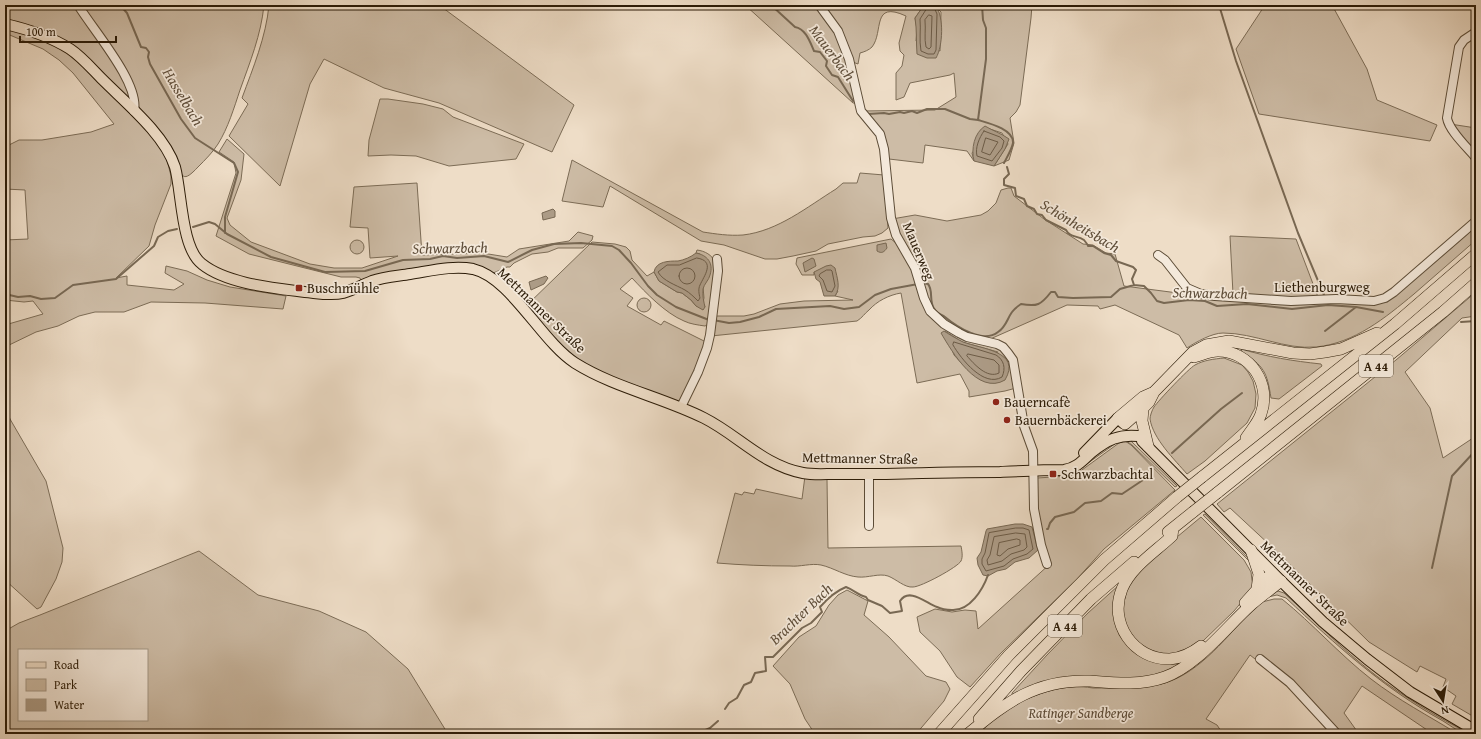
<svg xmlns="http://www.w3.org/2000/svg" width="1481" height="739" viewBox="0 0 1481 739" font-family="'Gentium Book Plus',serif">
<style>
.green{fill:#cdbca6;stroke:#7c6c56;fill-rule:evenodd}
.water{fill:#ac9b86;stroke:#786853}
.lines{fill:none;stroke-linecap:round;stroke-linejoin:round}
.shore{stroke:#6c5b46;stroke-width:1}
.stream{stroke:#786853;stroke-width:2}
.minor-casing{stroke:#5c4c37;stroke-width:10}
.major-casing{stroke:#2b1b07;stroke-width:12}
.highway-casing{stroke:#2b1b07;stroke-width:12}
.minor{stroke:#f4e9db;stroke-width:8}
.major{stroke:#eeddc7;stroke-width:10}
.highway{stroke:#eeddc7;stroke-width:11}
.highway-bridge-casing{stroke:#2b1b07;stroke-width:12;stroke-linecap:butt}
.highway-bridge{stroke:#eeddc7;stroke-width:11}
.poi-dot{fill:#8f2418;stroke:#f4e9db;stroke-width:1.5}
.labels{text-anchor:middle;stroke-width:3.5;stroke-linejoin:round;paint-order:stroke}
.shield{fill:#f4e9db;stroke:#675947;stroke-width:1}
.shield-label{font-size:13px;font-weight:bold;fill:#2b1b07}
.street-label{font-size:14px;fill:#2b1b07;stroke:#f4e9db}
.poi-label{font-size:14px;fill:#2b1b07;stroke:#f4e9db;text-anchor:start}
.park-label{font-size:14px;font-style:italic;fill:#5c4b37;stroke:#f4e9db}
.water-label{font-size:15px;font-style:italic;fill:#5f4e3a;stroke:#f4e9db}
</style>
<rect width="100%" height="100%" fill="#eeddc7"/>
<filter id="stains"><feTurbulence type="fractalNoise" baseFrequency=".005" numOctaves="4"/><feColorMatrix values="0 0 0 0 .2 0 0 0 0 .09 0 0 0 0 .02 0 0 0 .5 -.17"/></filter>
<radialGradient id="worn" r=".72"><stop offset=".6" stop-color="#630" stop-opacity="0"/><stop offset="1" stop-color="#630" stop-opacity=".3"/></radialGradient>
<path class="green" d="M5,5H264C261,35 250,62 240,90C234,108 228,128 218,144C213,152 205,160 198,167C183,183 182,178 176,160L80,52L5,21Z
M269,5H439L574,105L552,152L439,103L384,88L324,59L310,84L280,186L229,136L248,104L242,98C253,68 266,37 269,5Z
M745,5H924L915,18L917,29L916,41L940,51L941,12L934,5H1032L1031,18L1020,105L1016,112L1010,118L1014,143L1009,160L994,166L1008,144L1002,133L990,129L972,153L974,161L967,151L925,145L923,163L889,159L886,149L862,111L935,110L956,97L954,73L950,75L910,83L904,97L896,100V73L902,66L904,55L900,51L899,43L906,16C871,0 884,32 872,47C869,50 864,52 860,53L858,64L850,61L856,103H853Z
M1265,5H1332L1367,69L1377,100L1437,125L1430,141L1259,114L1236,49Z
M5,28L45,40L71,54L142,126L158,143L166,156L171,176V184L155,225L149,246L116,278L127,276V285L174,290L184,284L165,273L166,266L187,271L207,280L230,287L286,296L283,309L205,303L151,302L124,312H95L79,316L58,326L36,332L5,347V325L43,314L33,301L24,302L5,300V240L28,239L25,190L5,189V147L19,140H42L91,132L114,124L73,73L59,60L43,49L5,33Z
M380,99H388L423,104L443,109L453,117L524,144L516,159L449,166L416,156L391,155L368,156L369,140Z
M1450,124L1476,128V156Z
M227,139L244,154L241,180L227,218L230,225L251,242L310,264L334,268H362L398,256L370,258L368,228L350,227L354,187L417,183L422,255L482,253L507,257L519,249L569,241L578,232L593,236L592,240L583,248H558L548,252L532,254L514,263L510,267H507L491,274L478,269L362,283L360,278L356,277H341L249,254L216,236L236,173L234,162L219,152Z
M572,160L703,232C716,234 729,236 743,235C778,231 807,207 836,189L843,183H857L860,173L884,175L888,228L882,233L875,236L863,237L828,244L816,251L793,256L777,259H765L724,245L701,241L610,186L603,207L562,201Z
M1008,188H1011L1014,196L1044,219L1083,244L1093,245L1106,253L1115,254L1124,286L1201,296L1380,302L1476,225V240C1455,258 1435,276 1414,294C1385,318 1355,343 1316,347C1285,350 1255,333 1223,333C1212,333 1196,342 1187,348L1179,335L1115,305L1100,309L1098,306L1067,305L988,340L968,335L953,327L932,309L892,219L915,215L947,221L981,215L988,211L996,203L1001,190Z
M1230,236L1296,239L1318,297L1288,298L1233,294Z
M891,239C914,256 912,282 923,305C926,311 931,315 935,319L997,347L1008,356L1016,388L1005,391L969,397V391L960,374L917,383L901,293C889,295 877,301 869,310C865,313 862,318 857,321L711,336L713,316H744L754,314L780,304L804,301L853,300L835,296L838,291L814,272V275H802L796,264L797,258ZM945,331L962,342L998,352L981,380L964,366L954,355Z
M350 247a7 7 0 1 1 14 0a7 7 0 1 1-14 0Z
M592,242L615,244L626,247L630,251L632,260L647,276L654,272L659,281L677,292L682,293L691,300L696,306L705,307L703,302L704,298L700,254L696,253L697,250C705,251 712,255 715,262L709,324L705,326C698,325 690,324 684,321C665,313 646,293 632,278L620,289L633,298L627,306L661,325L664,321L708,343L682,403L643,393L571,357L525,307Z
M1476,292V316L1462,318L1405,372L1430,408L1443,458L1476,436V718L1452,704L1456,696L1443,687L1446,679L1420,666L1417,672L1369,642L1272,547L1230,508L1224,512L1217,504L1396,360Z
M637 305a7 7 0 1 1 14 0a7 7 0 1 1-14 0Z
M1241,349C1268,357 1293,361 1321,364L1322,366L1279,399L1271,398C1267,372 1264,366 1242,352Z
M1224,358L1242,365L1248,372L1253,381L1256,394L1255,408L1247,423L1205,461L1187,474C1175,460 1153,439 1150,419C1150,416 1152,410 1154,407C1158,401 1189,368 1195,365C1204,360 1214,359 1224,358Z
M5,405L10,419L46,481L63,548L62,562L56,579L41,607L37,609L5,580Z
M1120,439L1130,440L1177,486L1175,487L1132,445L1125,440L1119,441L1074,473L1068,475H1053L1055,473L1082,465Z
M1125,441L1131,445L1175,490L1104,549L1077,579L1000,654L970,687L957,677L940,651L920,632L917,617L935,609L952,612L965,610L976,611L978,629L1051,563L1044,546L1036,509L1037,478L1069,476L1075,475L1119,443Z
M805,476L827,479L828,548L961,546C962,551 963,557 961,561C958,567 921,587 913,587C905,588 896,579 888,576C879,573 868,578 858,577C845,576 834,568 821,565C811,563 800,567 790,566C765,566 741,565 717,563L735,493L742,495L744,492L754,494L756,489L802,499Z
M1205,514L1251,561L1254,571L1252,564L1203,515Z
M1201,517L1244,560L1251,572L1253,588L1234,611L1203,641L1183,654L1158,655L1138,645L1121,617L1129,579L1135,572Z
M199,551L258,595L319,611L366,632L408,669L448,734H5V631L19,623L40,615ZM19,650H147V720H19Z
M1119,585L1114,608L1139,653L1189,661L1149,679H1086L1013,697L1012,693L1047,655L1088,613Z
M847,590L868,601L864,615L889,637L926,676L946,682L950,689L944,701L916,734H815L805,719L790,684L773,666L799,637L816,626L829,605L838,595Z
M1278,591L1284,593C1314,620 1342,649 1374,674C1404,697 1437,717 1470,734C1461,734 1451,726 1443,721C1383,688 1336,645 1286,598L1277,595L1268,597L1274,592Z
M1274,599H1282C1313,624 1339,654 1371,679C1398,700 1429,716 1458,734H1433L1362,686L1344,713L1359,734H1333L1290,687L1250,655L1206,719L1217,725L1223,734H979C1002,708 1037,690 1071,687C1078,686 1086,687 1093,688C1117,688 1141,690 1165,683C1201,672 1228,635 1254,608L1262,602Z"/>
<path class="water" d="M924,5L936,6C944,17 943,46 936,58H927L917,54C916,42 917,30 915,18Z
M985,126C993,131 1001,133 1009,139L1005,149L994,166L974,161C971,149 974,133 985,126Z
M553,209L555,211V217L543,220L542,213Z
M886,243L887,248C884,252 882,254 877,251V245Z
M696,253C707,255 714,263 710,275C709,280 704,284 703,289C702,294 704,303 705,307L703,310L696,306L691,300L682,293L677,292L659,281L654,272C656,261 669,261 678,261C684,260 691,257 696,253Z
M812,258L814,259L816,266L805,272L803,263Z
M831,265L835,268C837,278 841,287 835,296H824L820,282L816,279L814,272L826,266Z
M546,276L548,278L544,284L531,290L529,282Z
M944,331C950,335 957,339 963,342C981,349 1022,351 1005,380C978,396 952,352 941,333Z
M1015,524H1023L1032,527L1038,550L1029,558L1015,562L1006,569L997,571L988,576L983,575L978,565L977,558L981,552L986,531L987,529Z"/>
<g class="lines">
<path class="shore" d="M927,5V8L920,19C921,30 919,40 921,51L928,54H934L936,50L937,14L933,5
M929,15L932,16L931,47L929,49L926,47C924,38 926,30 925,20Z
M984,131L1000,137L1004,141L1002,148L992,161L977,156C975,148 979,138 984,131Z
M986,138L998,142L990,155L982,152Z
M697,258C716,261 704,276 700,285C698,289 699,294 700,298L698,301C694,297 690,293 685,290C676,285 663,281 658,272L667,265H679Z
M679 276a8 8 0 1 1 16 0a8 8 0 1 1-16 0Z
M827,270H831L832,271L835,286L832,292L827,291L823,280L819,276L820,274Z
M954,342L996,355C1004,360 1006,368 1002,377C984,388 961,359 953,345Z
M968,354L994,360L999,365V373C987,379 974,364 967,356Z
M1016,528H1023L1029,530L1033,549L1027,554L1013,559L1004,566L986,571L982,564V559L985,553L989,533Z
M1016,533L1025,534L1027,547L1024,550L1011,554L1002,561L988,565L987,560L990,555L994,537Z
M1017,539L1020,540V545L1008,549L1000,556L997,555L999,543Z"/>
<path class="stream" d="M120,5L127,13L141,47L146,48L149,52L148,57L150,64L181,119L195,138L234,163L238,172L225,217V233
M771,5L795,27C806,29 810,42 814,51L820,52L827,61L826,66L832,75L838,77L853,101
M982,5L983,20L986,28V59L978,120C988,123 1014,129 1013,143C1012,149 1007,157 1004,163
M1219,5L1236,61L1298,233L1324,295
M868,114L884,113L889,114L900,112L904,113L912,111L917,113L927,109H945L970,119L978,120
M1007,167L1009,174L1004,179V185L1015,188L1016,196L1024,199L1027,206L1034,209L1037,214L1042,215L1046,220L1066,230C1070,238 1077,235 1084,240C1084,240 1088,245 1088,246H1093L1104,253L1111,255L1116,261L1133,267L1136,270L1132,279L1134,285
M193,227L209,222L215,224L227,234L271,257L325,272L365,271L403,260L430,259L443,256L457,258L484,256L508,262L532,250L554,244L581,243L612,246L619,250L631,263L648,286L657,295L676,307L709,320
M922,283L928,284C934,291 928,302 935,310C937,313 942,315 945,317C957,327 983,344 998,332C1006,327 1007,319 1012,312C1014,309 1018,306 1021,304C1037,307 1041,305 1051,292H1055L1058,297L1073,298L1111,297L1120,289L1134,285L1144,286L1151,293L1157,301L1164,303L1189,300L1205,301L1217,306L1247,304L1292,309L1328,305L1356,307L1383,312
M5,294L18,297L30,296L41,299L55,298L73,285L116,279L154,246L158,237L168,231L177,229
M713,320L729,323L740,322L759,317L776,309L830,306L844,309L859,307L875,295L891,289L918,284
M1461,322L1476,321
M1325,331L1356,307
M1172,453L1221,409L1242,393
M1047,529H1048L1050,523L1055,517L1074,512L1085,503L1101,501L1112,493L1122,494L1152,474
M1432,568L1452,476L1476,450
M725,709L729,703L737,698L744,685L751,682L755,673L766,671L765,657H773L802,628L811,623L822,612L820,607C827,599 836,591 846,587C854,590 858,595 866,597L868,600L882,606L890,613L902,611L900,601C909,587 926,603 937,607C941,609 948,610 952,610C970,611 983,589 988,575
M696,734L710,728L718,721"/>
<g class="minor-casing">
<path id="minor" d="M78,5C93,30 140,83 134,111
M819,5L838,31L849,59L861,111L880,134L884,149L891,218L896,235L915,268L924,298L930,311L944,324L959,333L967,337L997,344L1003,347L1008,353L1013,360L1024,426L1033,451L1034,509L1041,545L1047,564
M1476,32L1464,40L1459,47L1447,118C1449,131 1468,148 1476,158
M1158,255L1165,260L1187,288L1201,294L1215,296L1291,301L1336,299L1374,301L1385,298L1394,292L1476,221
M681,407L698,372L707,348L710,335L718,271L717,259
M869,526V474
M1260,659L1290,683L1337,734"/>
</g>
<g class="major-casing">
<path id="major" d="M5,24C27,29 51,37 70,49C82,57 92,69 103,80C126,103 165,135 175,167C182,193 181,248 202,264C227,284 274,288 305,292C317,293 331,296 343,293C353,290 362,285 372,281C384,277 398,276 410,274C430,271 453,265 473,269C511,278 541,341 575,363C615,388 662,397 704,418C738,435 764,466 803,473C813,475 825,474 835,474C852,474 869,474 886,474C924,473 962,472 1000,472C1022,471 1043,470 1064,470C1077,468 1083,460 1092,452C1107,440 1119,434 1138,436
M1142,441L1281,581L1323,622L1367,659L1410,692L1476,731
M1084,453L1118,418L1123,423"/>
</g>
<g class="highway-casing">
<path id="highway" d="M1194,357C1202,355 1209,351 1218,351C1250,351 1272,384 1261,414C1258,423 1251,430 1246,438
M1143,408L1142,421L1148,446
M1118,418L1143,397L1152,393
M1125,424L1143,408L1149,402L1154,392L1193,352L1206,345L1229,341L1293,353L1310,354L1325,352L1341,349L1377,333
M1202,477L1395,324L1476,254
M1217,493L1443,312L1476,283
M1173,528L1172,536C1155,552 1131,567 1122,589C1108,623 1134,660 1170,659C1182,658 1192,653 1201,646
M1168,532L1193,512
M1251,550L1259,574L1257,589
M1245,603L1272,573
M979,719L1021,671L1091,599L1134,562
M939,734L1009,655L1104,560L1177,497
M968,734C1007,702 1036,679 1090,681C1115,683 1140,686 1165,677C1198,665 1226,627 1252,604C1261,596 1271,589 1281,581"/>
</g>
<use href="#minor" class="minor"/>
<use href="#major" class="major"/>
<use href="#highway" class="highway"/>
<g class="highway-bridge-casing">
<path id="highway-bridge" d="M1177,497L1202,477
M1193,512L1217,493"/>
</g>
<use href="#highway-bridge" class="highway-bridge"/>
</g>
<g class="poi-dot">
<rect x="295" y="284" width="8" height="8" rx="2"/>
<circle cx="996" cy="402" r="4"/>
<circle cx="1007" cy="420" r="4"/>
<rect x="1049" y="470" width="8" height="8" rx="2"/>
</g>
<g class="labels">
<g class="shield">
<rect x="1359" y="355" width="34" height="22" rx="3"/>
<rect x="1048" y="615" width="34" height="22" rx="3"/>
</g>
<g class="shield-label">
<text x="1376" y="371">A 44</text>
<text x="1065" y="631">A 44</text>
</g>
<g class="street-label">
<text transform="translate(919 251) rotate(67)" y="5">Mauerweg</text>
<text x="1322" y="292">Liethenburgweg</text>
<text transform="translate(542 310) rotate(44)" y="5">Mettmanner Straße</text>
<text transform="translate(860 458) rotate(1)" y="5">Mettmanner Straße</text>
<text transform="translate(1305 583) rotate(44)" y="5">Mettmanner Straße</text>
</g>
<g class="poi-label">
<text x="307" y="293">Buschmühle</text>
<text x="1004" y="407">Bauerncafè</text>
<text x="1015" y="425">Bauernbäckerei</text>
<text x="1061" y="479">Schwarzbachtal</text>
</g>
<g class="park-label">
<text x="1081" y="718">Ratinger Sandberge</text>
</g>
<g class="water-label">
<text transform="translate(832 53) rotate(53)" y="5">Mauerbach</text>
<text transform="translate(183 97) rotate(59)" y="5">Hasselbach</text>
<text transform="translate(1080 226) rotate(31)" y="5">Schönheitsbach</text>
<text transform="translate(450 248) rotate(-1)" y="5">Schwarzbach</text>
<text transform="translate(1210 293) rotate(1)" y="5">Schwarzbach</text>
<text transform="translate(801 614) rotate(-44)" y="5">Brachter Bach</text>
</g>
</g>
<rect width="1481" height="739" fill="none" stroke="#eeddc7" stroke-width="20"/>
<rect x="6" y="6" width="1469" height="727" fill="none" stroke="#2b1b07" stroke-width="2"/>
<rect x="10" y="10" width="1461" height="719" fill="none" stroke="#2b1b07"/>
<rect x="18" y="649" width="130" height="72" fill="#f4e9db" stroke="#a49786"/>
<rect x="26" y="662" width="20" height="6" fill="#eeddc7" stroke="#a49786"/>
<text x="54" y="669" font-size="12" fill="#2b1b07">Road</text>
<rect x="26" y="679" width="20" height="12" fill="#cdbca6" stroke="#a49786"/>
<text x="54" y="689" font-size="12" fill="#2b1b07">Park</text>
<rect x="26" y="699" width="20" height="12" fill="#ac9b86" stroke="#a49786"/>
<text x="54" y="709" font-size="12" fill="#2b1b07">Water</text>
<g transform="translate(1443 701) rotate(168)" stroke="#f4e9db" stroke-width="3" paint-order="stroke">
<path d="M0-3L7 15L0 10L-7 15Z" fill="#2b1b07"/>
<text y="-6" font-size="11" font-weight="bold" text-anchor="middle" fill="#2b1b07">N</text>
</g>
<path d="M20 36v6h96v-6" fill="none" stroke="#2b1b07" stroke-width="2"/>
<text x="26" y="36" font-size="12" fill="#2b1b07" stroke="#f4e9db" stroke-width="3" paint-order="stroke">100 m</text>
<rect width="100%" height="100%" filter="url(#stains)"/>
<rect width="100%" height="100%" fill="url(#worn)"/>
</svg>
